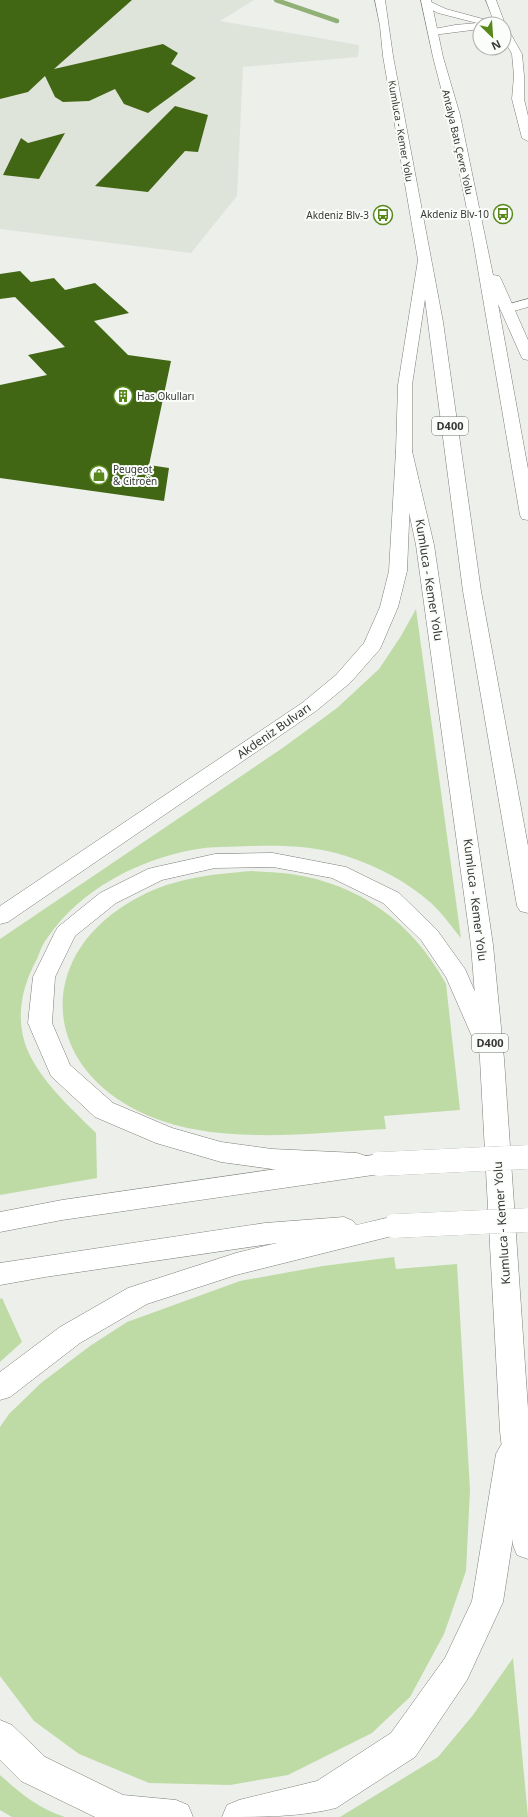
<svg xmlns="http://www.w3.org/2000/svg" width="528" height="1817" viewBox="0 0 528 1817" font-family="'Noto Sans',sans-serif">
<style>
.built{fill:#dfe4da}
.green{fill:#bedba5}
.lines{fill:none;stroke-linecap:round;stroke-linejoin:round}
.stream{stroke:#91b076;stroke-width:4.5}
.building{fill:#426714}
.minor-casing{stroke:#7c7e7a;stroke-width:1}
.tertiary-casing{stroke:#7c7e7a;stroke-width:1}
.primary-casing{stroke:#7c7e7a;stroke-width:1}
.trunk-casing{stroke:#7c7e7a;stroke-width:1}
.minor{fill:#fff;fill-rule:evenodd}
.tertiary{fill:#fff;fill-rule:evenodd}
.primary{fill:#fff;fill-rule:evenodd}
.trunk{fill:#fff;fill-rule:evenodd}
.tertiary-bridge-casing{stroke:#7c7e7a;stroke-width:24;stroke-linecap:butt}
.primary-bridge-casing{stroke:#7c7e7a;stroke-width:24;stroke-linecap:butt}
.tertiary-bridge{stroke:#fff;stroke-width:24}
.primary-bridge{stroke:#fff;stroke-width:24}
.labels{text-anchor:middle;stroke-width:4;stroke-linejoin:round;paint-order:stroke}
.far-street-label{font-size:10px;fill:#373836;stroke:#fafdf9}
.far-poi-label{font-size:10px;fill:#373836;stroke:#fafdf9;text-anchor:end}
.shield{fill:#fafdf9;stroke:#727370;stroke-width:1}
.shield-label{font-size:11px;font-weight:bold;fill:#373836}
.street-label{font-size:12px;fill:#373836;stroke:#fafdf9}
</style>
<rect width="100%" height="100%" fill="#edefeb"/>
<path class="built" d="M0,0H254L220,21L359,45L358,57L243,67L237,196L191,253L0,229Z"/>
<path class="green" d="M416,609L461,938C451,926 442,913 431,903C406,881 377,866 346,856C316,846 282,845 252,846C232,847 211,846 192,850C138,860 80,890 48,937C43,943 40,951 37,959C24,983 17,1008 23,1036C31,1073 70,1107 96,1133L97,1178L0,1195V939L284,747L337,708L379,669L401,636Z
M252,871C265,872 278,872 291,874C360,884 413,923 446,984L460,1110L384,1116L386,1129C307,1133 213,1147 140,1112C36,1061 38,949 139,897C174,878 213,874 252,871Z
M394,1257L396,1269L457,1264L470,1490L466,1571L444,1634L410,1697L372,1733L288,1775L230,1785L149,1783L79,1754L34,1721L0,1676V1427L9,1414L41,1383L90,1346L127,1322L240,1281L323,1266Z
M2,1298L22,1342L0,1362V1299Z
M513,1658L528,1817H340L438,1757L473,1715Z
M0,1775C20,1793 39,1809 65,1817H12L0,1810Z"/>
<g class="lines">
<path class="stream" d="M276,0L337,21"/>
</g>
<path class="building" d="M0,0H132L54,69L163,44L178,53L171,64L196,78L148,113L124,104L115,89L89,101L63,102L55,97L45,76L28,92L0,99Z
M175,106L208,115L198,152L185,151L148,192L95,186Z
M65,133L39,179L3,175L21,138L28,143Z
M20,271L31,282L54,278L65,290L95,283L129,313L94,321L128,355L171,361L149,465L169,468L164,501L0,478V385L47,375L28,355L65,347L15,297L0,299V274Z"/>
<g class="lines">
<g class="minor-casing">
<path id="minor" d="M486,0H496L505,24L504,26V24H480V29L433,35L428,32L429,30L455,25L477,23L438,13L425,6L423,4L425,2H431L446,9L494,22Z
M504,28L508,29L522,54L524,76V99L528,116V141L522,138L512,99L514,76L512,54L504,40Z
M528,299V307L507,313L502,312L500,309L502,306Z"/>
</g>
<g class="tertiary-casing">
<path id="tertiary" d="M273,853L346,867L399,893L437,930L465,969L501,1051L497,1057L489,1060L481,1057L446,977L421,940L383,903L332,878L273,867L215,868L162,880L116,903L75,936L55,977L52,1023L70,1065L113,1103L172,1128L221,1142L272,1149L357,1153L366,1156L370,1163L366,1170L357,1173L272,1169L221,1162L156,1143L95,1117L51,1076L28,1023L33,977L55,932L58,927L100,893L148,869L156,867L215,854Z
M395,1216L404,1219L408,1226L404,1233L236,1275L147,1304L80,1343L10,1397L0,1400V1372L60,1327L128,1288L236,1253L277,1243L45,1277L0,1285V1263L265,1223L344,1217L353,1221L356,1225Z
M511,1441L521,1445L526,1454L503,1602L467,1680L415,1757L336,1808C301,1817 260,1817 222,1817L227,1805L239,1800L317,1781L391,1733L445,1658L472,1601L496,1454L501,1445Z
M0,1720L12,1725L45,1757L123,1795L176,1800L188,1805L193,1817H95L21,1781L0,1760Z"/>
</g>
<g class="primary-casing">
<path id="primary" d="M404,446L410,448L412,451L407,571L398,607L380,649L350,683L316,711L8,922L0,924V906L302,703L336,675L364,643L380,607L389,571L396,451L398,448Z
M380,1154L389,1157L393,1164L389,1171L380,1174L62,1220L0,1232V1212L62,1200Z"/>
</g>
<g class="trunk-casing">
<path id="trunk" d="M375,0H385L393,56L443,322L481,591L528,846V913L520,911L517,906L463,591L425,299L412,385V451L434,545L493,945L504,1059L528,1409V1559L517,1555L513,1545L500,1431L480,1059L471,945L416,545L396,451L398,385L418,260L383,56L380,26Z
M421,0H431L443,57L460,115L493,275L499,276L501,279L528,340V360L523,359L521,356L498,304L528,469V520L522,519L520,515L473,240L448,115L433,57Z"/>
</g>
<use href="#minor" class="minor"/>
<use href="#tertiary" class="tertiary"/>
<use href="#primary" class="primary"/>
<use href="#trunk" class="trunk"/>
<g class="tertiary-bridge-casing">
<path id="tertiary-bridge" d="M395,1226L528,1220"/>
</g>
<g class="primary-bridge-casing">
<path id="primary-bridge" d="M380,1164L528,1157"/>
</g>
<use href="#tertiary-bridge" class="tertiary-bridge"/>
<use href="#primary-bridge" class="primary-bridge"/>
</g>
<defs>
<g id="bus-ring" transform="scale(1)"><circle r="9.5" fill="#fafdf9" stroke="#58881b" stroke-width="1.5"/><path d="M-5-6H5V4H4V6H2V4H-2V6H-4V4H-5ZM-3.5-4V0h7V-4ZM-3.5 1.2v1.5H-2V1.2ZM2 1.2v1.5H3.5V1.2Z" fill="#58881b"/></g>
<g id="building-ring" transform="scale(1)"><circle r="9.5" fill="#fafdf9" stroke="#58881b" stroke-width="1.5"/><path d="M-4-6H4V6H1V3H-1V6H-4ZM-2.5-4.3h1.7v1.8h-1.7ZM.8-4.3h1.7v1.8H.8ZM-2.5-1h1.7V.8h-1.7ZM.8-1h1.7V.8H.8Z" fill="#58881b"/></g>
<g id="shop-ring" transform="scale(1)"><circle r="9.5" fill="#fafdf9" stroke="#58881b" stroke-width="1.5"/><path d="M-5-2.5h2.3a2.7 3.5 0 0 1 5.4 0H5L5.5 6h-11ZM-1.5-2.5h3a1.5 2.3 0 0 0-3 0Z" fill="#58881b"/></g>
</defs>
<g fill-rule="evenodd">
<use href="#bus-ring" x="503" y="214"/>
<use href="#bus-ring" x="383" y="215"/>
<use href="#building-ring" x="123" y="396"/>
<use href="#shop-ring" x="99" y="475"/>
</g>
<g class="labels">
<g class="far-street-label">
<text transform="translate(401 131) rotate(80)" y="4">Kumluca - Kemer Yolu</text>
<text transform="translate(458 142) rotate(77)" y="4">Antalya Batı Çevre Yolu</text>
</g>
<g class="far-poi-label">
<text x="489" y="218">Akdeniz Blv-10</text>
<text x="369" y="219">Akdeniz Blv-3</text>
<text x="137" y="400" text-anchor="start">Has Okulları</text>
<text x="113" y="473" text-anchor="start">Peugeot<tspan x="113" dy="12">&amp; Citroën</tspan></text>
</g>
<g class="shield">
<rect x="432" y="417" width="36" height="18" rx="3"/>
<rect x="472" y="1034" width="36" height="18" rx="3"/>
</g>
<g class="shield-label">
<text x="450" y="430">D400</text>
<text x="490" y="1047">D400</text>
</g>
<g class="street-label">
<text transform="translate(429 580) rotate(81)" y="4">Kumluca - Kemer Yolu</text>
<text transform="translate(274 731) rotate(-35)" y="4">Akdeniz Bulvarı</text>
<text transform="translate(475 900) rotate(83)" y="4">Kumluca - Kemer Yolu</text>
<text transform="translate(502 1223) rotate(-94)" y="4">Kumluca - Kemer Yolu</text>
</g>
</g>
<g transform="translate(492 36) rotate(155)"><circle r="19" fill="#fafdf9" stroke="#acaeab"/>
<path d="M0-3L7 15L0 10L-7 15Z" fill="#58881b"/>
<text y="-6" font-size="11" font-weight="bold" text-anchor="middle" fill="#373836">N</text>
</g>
</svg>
